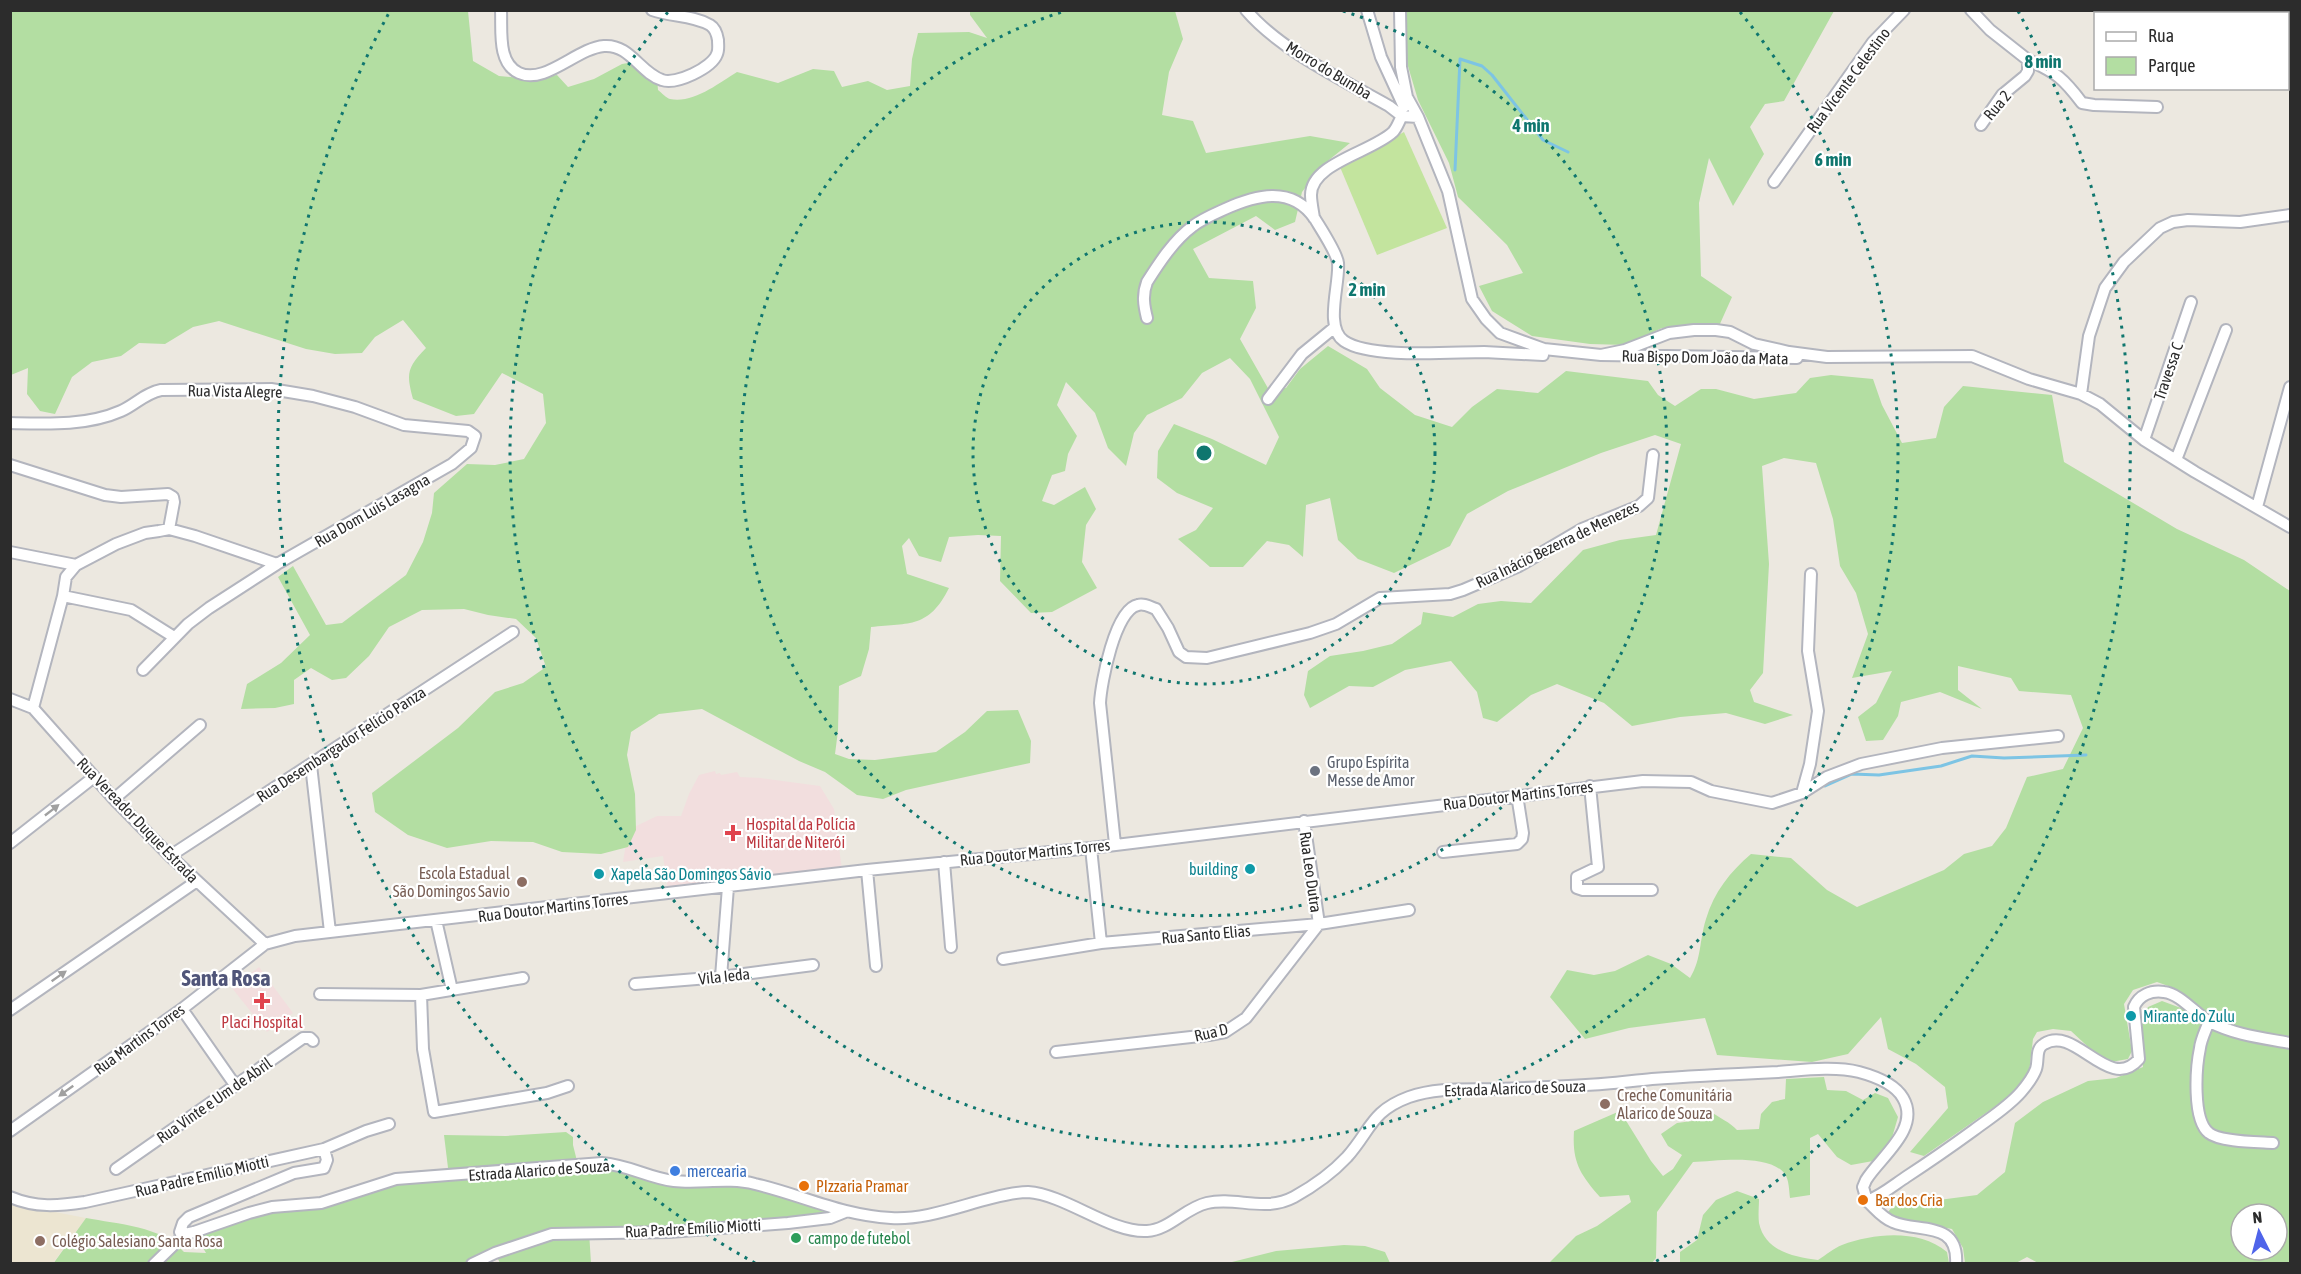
<svg xmlns="http://www.w3.org/2000/svg" width="2301" height="1274" viewBox="0 0 2301 1274" font-family="'Asap Condensed',sans-serif">
<style>
.education{fill:#ece5d1}
.medical{fill:#f2dede}
.green{fill:#b3dea2;fill-rule:evenodd}
.pitch{fill:#c3e49e}
.lines{fill:none;stroke-linecap:round;stroke-linejoin:round}
.stream{stroke:#7dc4e4;stroke-width:3}
.minor-casing{stroke:#b3b5be;stroke-width:14}
.minor{stroke:#fff;stroke-width:10}
.oneway{fill:#a0a0a0}
.ring{fill:none;stroke:#0f766e;stroke-width:3;stroke-dasharray:3 6}
.worship-dot{fill:#6b7280;stroke:#fff;stroke-width:2}
.health-dot{fill:#e0444e;stroke:#fff;stroke-width:2}
.culture-dot{fill:#0f9aa8;stroke:#fff;stroke-width:2}
.education-dot{fill:#8d6e63;stroke:#fff;stroke-width:2}
.shop-dot{fill:#3f7fe0;stroke:#fff;stroke-width:2}
.food-dot{fill:#e8710a;stroke:#fff;stroke-width:2}
.leisure-dot{fill:#2e9e5b;stroke:#fff;stroke-width:2}
.labels{text-anchor:middle;stroke-width:4.5;stroke-linejoin:round;paint-order:stroke}
.street-label{font-size:16px;fill:#2c2c2c;stroke:#fff}
.worship-label{font-size:16px;fill:#5b616d;stroke:#fff;text-anchor:start}
.health-label{font-size:16px;fill:#be3a42;stroke:#fff;text-anchor:start}
.culture-label{font-size:16px;fill:#0d838f;stroke:#fff;text-anchor:start}
.education-label{font-size:16px;fill:#785e54;stroke:#fff;text-anchor:start}
.shop-label{font-size:16px;fill:#366cbe;stroke:#fff;text-anchor:start}
.food-label{font-size:16px;fill:#c56008;stroke:#fff;text-anchor:start}
.leisure-label{font-size:16px;fill:#27864d;stroke:#fff;text-anchor:start}
.district-label{font-size:22px;font-weight:bold;fill:#505579;stroke:#fff}
.centre{fill:#0f766e;stroke:#fff;stroke-width:3}
.ring-label{font-size:18px;text-anchor:middle;font-weight:bold;fill:#0f766e;stroke:#fff;stroke-width:4.5;stroke-linejoin:round;paint-order:stroke}
</style>
<rect width="100%" height="100%" fill="#ece8e0"/>
<path class="education" d="M10,1201L24,1206L86,1218L53,1263H11Z"/>
<path class="medical" d="M715,771L716,774L720,773L721,775L737,772L740,777L761,778L820,786L834,809L842,870L668,890L663,856L623,862L627,837L630,829L657,816H681L689,794L699,775Z
M259,967L293,1013L267,1032L232,988Z"/>
<path class="green" d="M10,11H468L473,61L499,76L530,79L557,75L568,87L594,79L622,64L634,62L657,78L658,90C662,93 666,98 670,99C693,104 719,83 737,72L778,83L813,69L834,71L842,87L868,81L887,90L910,86L912,59L918,33L969,32L987,38L970,15V11H1175L1183,39L1169,72L1162,115L1193,121L1206,153L1310,136L1350,143L1324,164L1302,192L1295,222L1275,230L1256,216L1193,249L1209,278L1253,281L1256,308L1240,339L1269,390L1286,388L1300,369L1328,346L1367,369L1380,388L1415,415L1452,427L1472,407L1497,389L1538,393L1566,371L1648,381L1658,395L1675,406L1701,389H1716L1754,399L1796,393L1810,378L1831,375L1873,379L1882,405L1902,443L1936,438L1944,407L1963,386L2052,395L2064,462L2177,529L2244,560L2290,591V1041L2211,1020L2174,988L2157,982L2133,990L2124,1004L2132,1051L2128,1059L2111,1062L2099,1057L2071,1031L2053,1029L2037,1032L2033,1039L2029,1073L2016,1092L1924,1156L1910,1152L1948,1108L1945,1087L1916,1064L1888,1049L1881,1017L1848,1054L1812,1062L1717,1055L1705,1018L1629,1028L1585,1039L1550,997L1567,970L1594,975L1615,971L1648,955L1671,964L1690,978C1702,958 1699,941 1706,919C1714,892 1730,872 1751,854L1791,858L1827,890L1857,907L1944,870L1964,854L1992,846L2006,828L2027,777L2063,769L2083,728L2071,695L2019,691L2011,678L1958,666V690L1982,709L1940,692L1901,702L1898,716L1883,740L1866,741L1858,717L1876,703L1892,671L1852,678L1868,634L1856,593L1840,566L1833,519L1816,463L1784,458L1762,466L1769,564L1763,673L1750,690L1754,702L1793,715L1765,724L1726,713L1680,717L1632,726L1604,703L1557,684L1531,695L1497,722L1483,718L1477,692L1451,661L1405,670L1373,687L1349,686L1310,708L1304,695L1308,671L1330,656L1363,651L1392,644L1421,624L1423,612L1453,617L1478,604L1501,601L1531,603L1583,550L1620,540L1656,535L1681,444L1655,435L1601,453L1508,491L1467,514L1450,546L1394,573L1358,559L1338,540L1330,498L1306,505L1303,557L1289,545L1267,541L1243,567H1210L1178,539L1196,530L1213,508L1177,493L1157,478L1158,451L1174,424L1212,439L1266,465L1279,437L1250,379L1230,358L1202,373L1182,398L1147,415L1134,433L1126,466L1108,448L1095,413L1066,382L1057,405L1077,436L1068,454L1065,471L1052,475L1042,501L1054,505L1085,487L1096,509L1086,525L1082,562L1097,588L1052,612L1031,613L1000,581L1001,536L978,535L949,537L941,562L919,556L909,538L902,546L907,574L949,588C929,628 910,623 871,627L869,649L861,676L839,686L838,731L835,754L849,759L875,760L936,752L965,732L987,711L1018,710L1031,741L1030,763L906,790L883,799L857,795L825,772L799,761L702,709L659,714L631,732L627,755L635,794L636,830L628,847L601,854L562,852L533,842L491,841L447,848L408,835L375,812L372,793L458,728L495,692L523,683L546,667L536,638L516,619L488,615L464,609L422,610L389,627L369,656L346,678L332,680L311,668L294,680V704L275,708L241,709L247,684L281,663L310,635L278,577L293,566L326,625L342,623L406,575L423,542L432,513L434,493L467,464L495,465L524,459L546,423L543,394L502,373L474,414L456,416L413,399C406,373 407,368 426,348L403,320L375,337L362,353L335,354L306,349L219,321L193,327L165,344L139,343L121,356L92,362L72,377L55,414L40,411L27,394L28,368L11,375Z
M1407,11H1834L1784,101L1765,104L1750,127L1764,154L1733,206L1709,158L1699,203L1701,276L1732,297L1719,326L1662,328L1625,345L1590,344L1532,336L1492,311L1479,286L1523,273L1507,245L1458,197L1449,163L1418,100L1405,56Z
M2162,1001L2181,1008L2192,1015L2290,1045V1263L2040,1264L2027,1257L2016,1263H1965L1963,1248L1952,1229L1897,1219L1888,1212L1893,1206L1977,1195L2005,1172L2015,1123L2043,1102L2088,1081L2116,1078L2143,1067L2141,1021L2148,1007ZM2241,1214H2277V1250H2241Z
M1824,1077L1827,1090L1846,1091L1863,1100L1875,1093L1888,1098L1898,1117L1891,1141L1873,1161L1851,1165L1837,1157L1818,1134L1810,1138V1195L1790,1198C1789,1190 1789,1180 1785,1174C1769,1153 1716,1161 1693,1162L1657,1212L1656,1258L1652,1263H1549L1576,1236L1597,1226L1631,1202L1629,1195L1600,1197C1580,1174 1572,1162 1574,1131L1620,1111L1651,1161L1663,1176L1673,1169L1682,1155L1668,1146L1661,1134L1677,1123L1700,1120L1710,1111C1719,1118 1730,1122 1737,1130L1759,1129L1761,1114L1772,1102L1785,1099L1786,1079Z
M566,1132L573,1137V1145L578,1165L602,1163L659,1178L730,1181L845,1212L830,1218L589,1232L591,1263H500L495,1253L472,1264H53L86,1218C117,1224 162,1226 184,1252L206,1253L194,1232L372,1186L449,1176L444,1135L506,1136Z
M1737,1191L1759,1199C1759,1206 1758,1215 1759,1223C1765,1251 1793,1257 1818,1260C1826,1255 1834,1248 1842,1245C1875,1233 1919,1229 1947,1252L1949,1263H1680V1252L1697,1240L1703,1215L1716,1200Z
M1344,1245L1365,1246L1385,1252L1390,1263H1228L1276,1251Z"/>
<path class="pitch" d="M1404,132L1447,228L1377,255L1340,167Z"/>
<g class="lines">
<path class="stream" d="M1455,170L1460,59L1482,66L1492,75L1543,140L1568,152
M1825,786L1852,774L1879,775L1941,766L1972,756L2004,758L2086,755"/>
<g class="minor-casing">
<path id="minor" d="M501,10C502,30 497,63 519,73C545,85 577,48 604,46C630,44 640,73 662,80C676,85 712,68 717,54C719,50 718,45 718,40C717,34 715,28 710,25C692,15 671,17 652,10
M1246,10C1280,50 1343,80 1389,106L1402,116L1418,117
M1367,10L1381,57L1404,107
M1400,10L1401,67L1407,97L1418,117L1448,191L1472,299L1486,319L1500,333L1544,349L1601,355L1797,358
M1971,10L1990,30L2028,60V71L2025,76L2002,95L1981,125
M2028,60C2056,72 2064,79 2082,103L2094,105L2157,107
M1774,182L1873,42L1904,10
M1314,218C1313,211 1311,202 1311,195C1311,163 1372,152 1393,132C1397,128 1399,121 1402,116
M1147,318C1144,306 1142,295 1147,282C1159,263 1174,240 1193,226C1202,219 1214,214 1225,209C1256,195 1292,185 1315,219C1321,229 1337,253 1338,263C1340,284 1324,327 1344,341C1370,359 1451,352 1484,352C1504,353 1524,354 1543,355L1544,349
M1601,355L1625,350L1669,333L1694,330H1716L1730,332L1754,344L1789,352L1827,357L1972,356L2029,379L2081,394L2100,404L2144,440L2195,472L2290,527
M2081,394L2089,336L2105,288L2124,262L2160,228L2173,222L2188,220L2240,222L2290,215
M1268,399L1302,354L1335,327
M10,423C47,424 87,426 121,411C135,405 145,393 161,390L271,389L313,396L355,407L404,425L468,431L475,436L471,448L452,464L277,564L209,608L188,624L143,670
M2144,440L2191,302
M2176,460L2226,330
M10,465L105,495L121,497L168,494L173,497L174,502L169,529
M2257,507L2290,387
M10,552L76,565
M63,596L131,610L174,637
M10,699L33,708L114,799L170,856L265,944
M33,708L63,596L66,577L76,565L116,544L145,533L159,531L169,529L195,536L277,564
M311,765L330,932
M1590,786L1598,867L1577,877V888L1583,890H1652
M1802,793L1810,764L1818,711L1808,651L1811,574
M114,799L200,725
M10,843L94,777
M1115,844L1100,703C1101,683 1115,609 1138,605C1144,603 1150,607 1156,609L1168,628L1179,652L1186,657L1207,658L1310,633L1336,624L1380,598L1450,594L1463,590L1519,566L1582,529L1639,506L1648,498L1653,455
M1091,848L1101,943
M1443,852L1517,844L1522,839L1523,833L1517,795
M170,856L513,632
M944,862L951,947
M867,870L876,966
M436,920L452,990
M1003,959L1101,943L1319,924L1409,910
M721,977L728,887
M635,984L721,977L813,965
M320,994L421,995L523,978
M421,995L423,1049L434,1112L547,1093L568,1086
M182,1009L235,1085
M10,1010L197,881
M2209,1021C2206,1030 2201,1039 2200,1048C2196,1067 2192,1120 2209,1133C2220,1142 2258,1142 2273,1143
M1056,1052L1209,1035L1225,1032L1246,1018L1319,924L1304,821
M10,1131L182,1009L265,944L295,936L867,870L1091,848L1643,781L1691,782L1711,791L1772,803L1802,793L1827,777L1861,764L1942,748L2058,736
M324,1149L327,1160L324,1168L294,1173L189,1217L183,1223L180,1232L185,1234L194,1232L249,1213L272,1207L321,1203L396,1179L602,1163C629,1165 648,1178 674,1181C700,1184 728,1177 755,1184C802,1195 840,1215 891,1218C925,1220 959,1206 992,1198C1004,1195 1016,1192 1028,1192C1067,1195 1110,1233 1147,1231C1169,1230 1185,1208 1207,1203C1236,1196 1264,1213 1294,1197C1312,1187 1333,1172 1347,1157C1371,1130 1371,1111 1409,1097C1438,1087 1467,1090 1497,1089C1527,1088 1556,1087 1586,1085C1608,1084 1630,1081 1652,1079C1694,1076 1736,1074 1778,1072C1804,1070 1834,1066 1859,1072C1874,1076 1895,1084 1903,1098C1921,1129 1880,1157 1866,1180L1863,1187L1867,1201C1881,1196 1894,1185 1906,1177C1929,1162 1952,1146 1974,1130C1990,1118 2008,1107 2021,1092C2027,1085 2033,1077 2036,1069C2039,1060 2035,1049 2044,1044C2075,1024 2109,1094 2139,1059L2134,1007C2139,995 2151,990 2164,992C2181,994 2195,1014 2210,1022C2235,1035 2263,1038 2290,1043
M116,1169L303,1038H310L313,1041
M10,1197C36,1208 58,1206 85,1202L324,1149L366,1131L389,1124
M1867,1201C1875,1208 1882,1218 1893,1222C1918,1233 1959,1220 1956,1264
M154,1264L185,1234
M472,1264L495,1253L552,1234L669,1232L788,1223L830,1218L845,1212"/>
</g>
<use href="#minor" class="minor"/>
</g>
<defs><path id="oneway-solid" d="M-6-.8H1V-3.2L6.5 0L1 3.2V.8H-6Z" transform="scale(1.5)"/></defs>
<g class="oneway">
<use href="#oneway-solid" transform="translate(52 810) rotate(-38)"/>
<use href="#oneway-solid" transform="translate(59 976) rotate(-35)"/>
<use href="#oneway-solid" transform="translate(66 1091) rotate(144)"/>
</g>
<g class="ring">
<circle cx="1204" cy="453" r="231"/>
<path d="M1343 11A463 463 0 1 1 1065 11"/>
<path d="M1740 12A694 694 0 1 1 668 12"/>
<path d="M755 1263A926 926 0 0 1 390 11M2018 11A926 926 0 0 1 1653 1263"/>
</g>
<circle class="worship-dot" cx="1315" cy="771" r="6"/>
<g class="health-dot">
<path d="M730 824h6v6h6v6h-6v6h-6v-6h-6v-6h6z"/>
<path d="M259 992h6v6h6v6h-6v6h-6v-6h-6v-6h6z"/>
</g>
<g class="culture-dot">
<circle cx="1250" cy="869" r="6"/>
<circle cx="599" cy="874" r="6"/>
<circle cx="2131" cy="1016" r="6"/>
</g>
<g class="education-dot">
<circle cx="522" cy="882" r="6"/>
<circle cx="1605" cy="1104" r="6"/>
<circle cx="40" cy="1241" r="6"/>
</g>
<circle class="shop-dot" cx="675" cy="1171" r="6"/>
<g class="food-dot">
<circle cx="804" cy="1186" r="6"/>
<circle cx="1863" cy="1200" r="6"/>
</g>
<circle class="leisure-dot" cx="796" cy="1238" r="6"/>
<g class="labels">
<g class="street-label">
<text transform="translate(1329 70) rotate(31)" y="6">Morro do Bumba</text>
<text transform="translate(1848 80) rotate(-53)" y="6">Rua Vicente Celestino</text>
<text transform="translate(1997 105) rotate(-50)" y="6">Rua 2</text>
<text transform="translate(1705 357) rotate(1)" y="6">Rua Bispo Dom João da Mata</text>
<text transform="translate(2168 371) rotate(-71)" y="6">Travessa C</text>
<text transform="translate(235 391) rotate(1)" y="6">Rua Vista Alegre</text>
<text transform="translate(372 510) rotate(-30)" y="6">Rua Dom Luis Lasagna</text>
<text transform="translate(1557 544) rotate(-26)" y="6">Rua Inácio Bezerra de Menezes</text>
<text transform="translate(341 744) rotate(-33)" y="6">Rua Desembargador Felício Panza</text>
<text transform="translate(1518 795) rotate(-7)" y="6">Rua Doutor Martins Torres</text>
<text transform="translate(138 820) rotate(46)" y="6">Rua Vereador Duque Estrada</text>
<text transform="translate(1035 852) rotate(-6)" y="6">Rua Doutor Martins Torres</text>
<text transform="translate(1311 872) rotate(82)" y="6">Rua Leo Dutra</text>
<text transform="translate(553 907) rotate(-7)" y="6">Rua Doutor Martins Torres</text>
<text transform="translate(1206 934) rotate(-5)" y="6">Rua Santo Elias</text>
<text transform="translate(724 976) rotate(-6)" y="6">Vila Ieda</text>
<text transform="translate(1211 1032) rotate(-13)" y="6">Rua D</text>
<text transform="translate(139 1039) rotate(-36)" y="6">Rua Martins Torres</text>
<text transform="translate(1515 1088) rotate(-2)" y="6">Estrada Alarico de Souza</text>
<text transform="translate(214 1100) rotate(-35)" y="6">Rua Vinte e Um de Abril</text>
<text transform="translate(539 1170) rotate(-4)" y="6">Estrada Alarico de Souza</text>
<text transform="translate(202 1176) rotate(-13)" y="6">Rua Padre Emílio Miotti</text>
<text transform="translate(693 1228) rotate(-3)" y="6">Rua Padre Emílio Miotti</text>
</g>
<g class="worship-label">
<text x="1327" y="768">Grupo Espírita<tspan x="1327" dy="18">Messe de Amor</tspan></text>
</g>
<g class="health-label">
<text x="746" y="830">Hospital da Polícia<tspan x="746" dy="18">Militar de Niterói</tspan></text>
<text x="262" y="1028" text-anchor="middle">Placi Hospital</text>
</g>
<g class="culture-label">
<text x="1238" y="875" text-anchor="end">building</text>
<text x="611" y="880">Xapela São Domingos Sávio</text>
<text x="2143" y="1022">Mirante do Zulu</text>
</g>
<g class="education-label">
<text x="510" y="879" text-anchor="end">Escola Estadual<tspan x="510" dy="18">São Domingos Savio</tspan></text>
<text x="1617" y="1101">Creche Comunitária<tspan x="1617" dy="18">Alarico de Souza</tspan></text>
<text x="52" y="1247">Colégio Salesiano Santa Rosa</text>
</g>
<g class="shop-label">
<text x="687" y="1177">mercearia</text>
</g>
<g class="food-label">
<text x="816" y="1192">PIzzaria Pramar</text>
<text x="1875" y="1206">Bar dos Cria</text>
</g>
<g class="leisure-label">
<text x="808" y="1244">campo de futebol</text>
</g>
<g class="district-label">
<text x="226" y="986">Santa Rosa</text>
</g>
</g>
<circle cx="1204" cy="453" r="9" class="centre"/>
<g class="ring-label">
<text x="2043" y="68">8 min</text>
<text x="1531" y="132">4 min</text>
<text x="1833" y="166">6 min</text>
<text x="1367" y="296">2 min</text>
</g>
<rect width="2301" height="1274" fill="none" stroke="#2c2c2c" stroke-width="24"/>
<rect x="2094" y="12" width="195" height="78" fill="#ffffff" stroke="#ababab" stroke-width="1.5"/>
<rect x="2106" y="32" width="30" height="9" fill="#ffffff" stroke="#ababab" stroke-width="1.5"/>
<text x="2148" y="42" font-size="18" fill="#2c2c2c">Rua</text>
<rect x="2106" y="57" width="30" height="18" fill="#b3dea2" stroke="#ababab" stroke-width="1.5"/>
<text x="2148" y="72" font-size="18" fill="#2c2c2c">Parque</text>
<g transform="translate(2259 1232) rotate(354)"><circle r="28" fill="#ffffff" stroke="#ababab" stroke-width="1.5"/>
<path d="M0-4.5L10 22L0 15L-10 22Z" fill="#4f64ea"/>
<text y="-9" font-size="16" font-weight="bold" text-anchor="middle" fill="#2c2c2c">N</text>
</g>
</svg>
